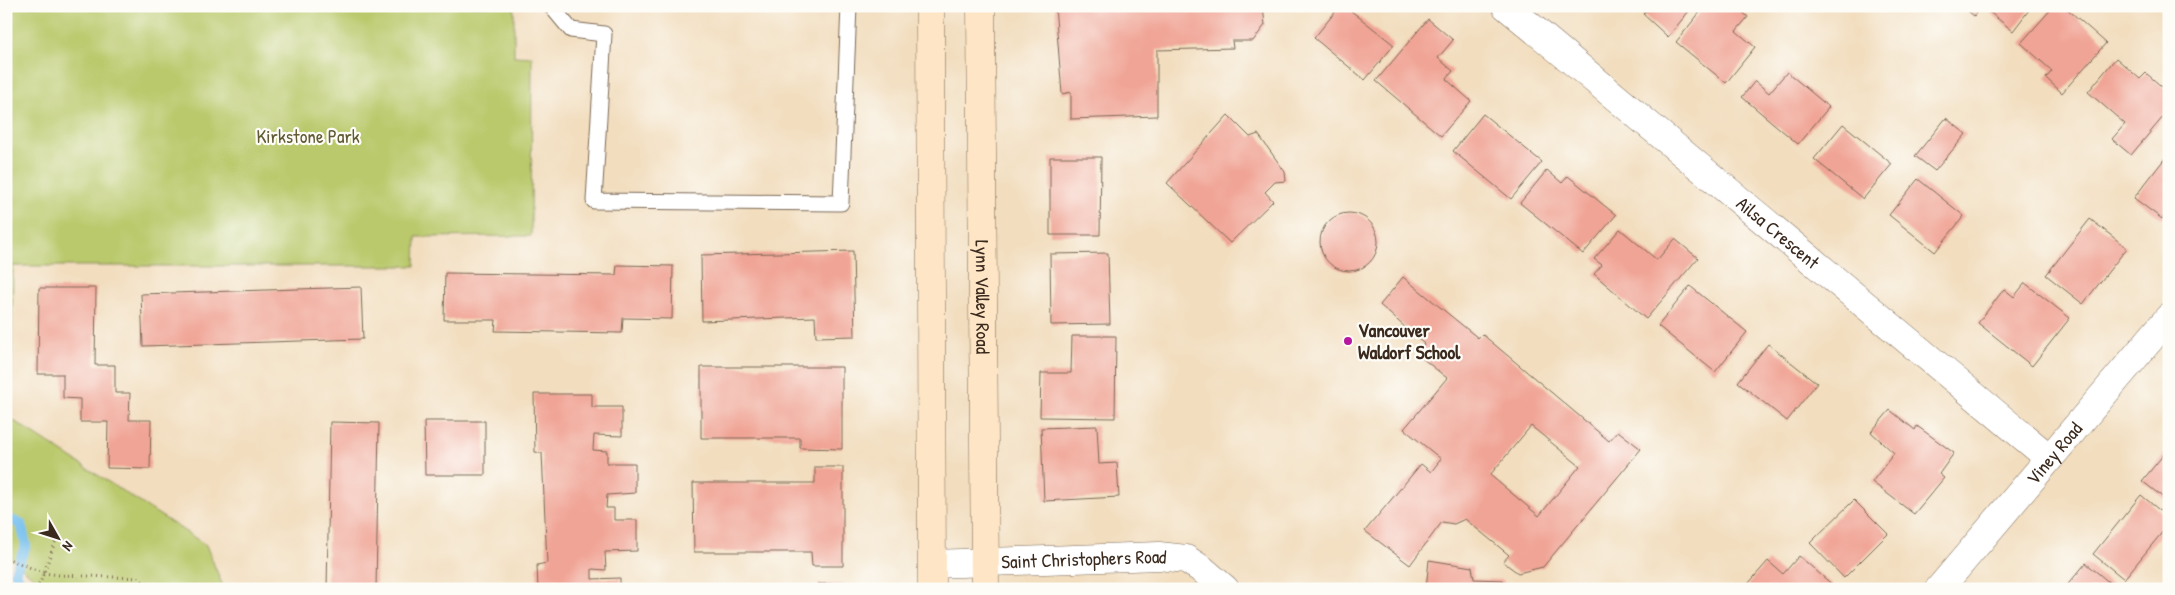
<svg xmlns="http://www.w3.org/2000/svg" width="2175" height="595" viewBox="0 0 2175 595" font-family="'Patrick Hand',sans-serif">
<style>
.green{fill:#bac96c;stroke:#7a7a45}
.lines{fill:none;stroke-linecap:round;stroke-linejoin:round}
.stream{stroke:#75bfee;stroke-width:10}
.building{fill:#f0a495;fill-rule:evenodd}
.service-casing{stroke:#7b6956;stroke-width:17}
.minor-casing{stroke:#7b6956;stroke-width:29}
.secondary-casing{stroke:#7b6956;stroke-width:29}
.path{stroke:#7b6956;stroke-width:3;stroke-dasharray:1 4;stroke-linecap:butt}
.service{stroke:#fff;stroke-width:15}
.minor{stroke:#fff;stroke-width:28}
.secondary{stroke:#fde5c5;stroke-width:28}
.poi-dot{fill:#b5179e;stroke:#fdfcf7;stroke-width:2}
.labels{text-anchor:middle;stroke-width:4.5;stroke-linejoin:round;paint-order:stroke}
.park-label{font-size:19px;fill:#615a35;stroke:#fdfcf7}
.street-label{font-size:19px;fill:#3b2a1e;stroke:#fdfcf7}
.poi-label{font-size:19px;font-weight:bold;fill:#3b2a1e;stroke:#fdfcf7;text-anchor:start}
</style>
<rect width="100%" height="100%" fill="#fdfcf7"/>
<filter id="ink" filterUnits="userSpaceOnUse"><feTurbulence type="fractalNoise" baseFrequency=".02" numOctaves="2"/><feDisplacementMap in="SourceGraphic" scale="10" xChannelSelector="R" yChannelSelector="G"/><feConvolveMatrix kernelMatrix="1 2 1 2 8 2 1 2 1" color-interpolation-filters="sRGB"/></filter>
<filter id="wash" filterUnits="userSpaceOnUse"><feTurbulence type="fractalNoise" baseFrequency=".0096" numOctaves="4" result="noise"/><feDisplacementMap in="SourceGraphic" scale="20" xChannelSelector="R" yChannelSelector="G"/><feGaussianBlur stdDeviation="1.12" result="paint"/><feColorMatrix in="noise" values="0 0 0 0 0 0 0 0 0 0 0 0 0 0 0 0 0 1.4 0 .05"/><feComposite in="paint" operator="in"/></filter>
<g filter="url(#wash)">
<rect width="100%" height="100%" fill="#f2ddbe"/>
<path class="green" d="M6,6H514V56L532,57L531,236L416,237L415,266H13L11,419L206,545L224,589H47L6,554Z"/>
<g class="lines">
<path class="stream" d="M6,518L21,524L26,545L15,572L21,583L46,589"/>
</g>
<g id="blocks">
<path class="building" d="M1055,6H1263L1265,25L1253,41H1232L1233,48L1157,50V116L1071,119V92L1062,94Z
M1340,6H1345L1394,45L1365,80L1314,38Z
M1649,6H1693L1668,37L1643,14Z
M1705,6H1736L1748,17L1736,31L1755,47L1726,83L1676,42Z
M1962,6H1981L1974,16Z
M1982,6H2032L2013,31Z
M2054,6H2064L2106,43L2062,93L2046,78L2052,71L2021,43Z
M1428,19L1453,40L1438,58L1453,71L1446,79L1471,101L1441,136L1376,81Z
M2116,58L2140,79L2146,73L2169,93V110L2131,155L2112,139L2125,124L2088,92Z
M1787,72L1829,107L1798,144L1742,97L1755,81L1769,93Z
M1483,114L1542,162L1511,199L1453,151Z
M1228,115L1250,137L1258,134L1285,172L1286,181L1275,182L1265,192L1273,201L1230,243L1167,183Z
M1946,118L1966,134L1935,171L1915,156Z
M1843,124L1892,164L1863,199L1814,159Z
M2169,153V210L2162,219L2134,198Z
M1050,157H1101L1100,235H1050Z
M1547,170L1562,183L1568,176L1616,215L1583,254L1520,203Z
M1918,179L1964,216L1935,252L1889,215Z
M1320 242a29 29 0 1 1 58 0a29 29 0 1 1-58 0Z
M2090,219L2127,248L2083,304L2046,275Z
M1620,229L1657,260L1675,239L1698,258L1646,319L1594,274L1602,265L1594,259Z
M853,251L855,336L816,337L815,317L702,321L701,255Z
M1108,253L1110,324L1051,325L1050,254Z
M617,265L673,266L672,319L623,318L622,333L495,331L496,320H444L445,273L616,275Z
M1403,277L1478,338L1482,334L1609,441L1618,431L1641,449L1543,567L1518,573L1503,562L1509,555L1465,519L1454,524L1442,522L1410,565L1365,531L1421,464L1431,472L1441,459L1404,429L1447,378L1417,354L1424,344L1380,305ZM1531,426L1580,466L1539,516L1490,475Z
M2025,283L2070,318L2032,366L1978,323L2004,289L2014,297Z
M1690,286L1747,332L1715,372L1658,326Z
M361,287L363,339L143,346L141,294Z
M39,288H96L95,365H115V393H130L129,420H151L150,469L107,468L108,422H80V399L63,398V374H38Z
M1072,336H1116L1115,418L1040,417L1041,373H1071Z
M1768,344L1817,383L1787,421L1738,382Z
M701,367H842V449L800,448V438H701Z
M534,394H592V407H622V436L594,435L593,450L607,451V463H635V493L607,495L606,508H614V520H637V551L605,552L606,570L592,569V579L620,578V589H538L537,565L547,563L542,453L535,452Z
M1890,410L1915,430L1917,426L1954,453L1939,474L1944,478L1914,514L1872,482L1894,453L1871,432Z
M424,421H485V475H425Z
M330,422L379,423L376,589H327Z
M1097,426L1099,464L1117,463L1119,497L1044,501L1041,428Z
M2169,448V502L2142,481Z
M815,467H843V566H812L811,552H694L693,483H815Z
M2141,495L2169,518V524L2124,579L2093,554Z
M1854,500L1888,534L1844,578L1810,543Z
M1799,556L1835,587L1834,589H1753L1748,584L1768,561L1783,574Z
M1429,560L1472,567L1474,579L1503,580L1507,589H1426Z
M2086,563L2117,589H2064Z
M818,584H844V589H819Z"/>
</g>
</g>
<g filter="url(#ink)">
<use href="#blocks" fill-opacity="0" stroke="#7b6956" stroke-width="1"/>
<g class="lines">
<g class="service-casing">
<path id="service" d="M551,6L571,30L604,34L594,201L841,203L849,6"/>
</g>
<g class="minor-casing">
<g id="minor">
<path id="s1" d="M1506,6L2049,458"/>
<path id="s2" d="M933,564L1159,556L1186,559L1203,570L1225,589"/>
<path id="s3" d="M1939,589L2169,317"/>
</g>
</g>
<g class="secondary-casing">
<g id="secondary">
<path d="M930,6L932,589"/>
<path id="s4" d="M981,6L985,589"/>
</g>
</g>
<path class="path" d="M6,558L44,573L59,575L139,578L150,589
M36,589L40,583L60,529"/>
<use href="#service" class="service"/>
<use href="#minor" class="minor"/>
<use href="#secondary" class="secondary"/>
</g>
</g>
<circle class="poi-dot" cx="1348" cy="341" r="5"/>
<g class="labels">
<g class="park-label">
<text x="308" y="143">Kirkstone Park</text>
</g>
<g class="street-label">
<text dy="7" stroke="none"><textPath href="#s1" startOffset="354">Ailsa Crescent</textPath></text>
<text dy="7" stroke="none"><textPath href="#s4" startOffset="291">Lynn Valley Road</textPath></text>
<text dy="7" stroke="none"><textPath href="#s3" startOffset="178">Viney Road</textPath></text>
<text dy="7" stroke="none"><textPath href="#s2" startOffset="151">Saint Christophers Road</textPath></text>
</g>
<g class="poi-label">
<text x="1358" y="337">Vancouver<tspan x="1358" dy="22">Waldorf School</tspan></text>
</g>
</g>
<rect width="2175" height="595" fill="none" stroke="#fdfcf7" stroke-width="25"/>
<g transform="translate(58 538) rotate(129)" stroke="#fdfcf7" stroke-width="4" paint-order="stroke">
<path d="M0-4L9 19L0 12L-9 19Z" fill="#3b2a1e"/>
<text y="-8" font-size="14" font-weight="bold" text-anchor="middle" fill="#3b2a1e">N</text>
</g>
</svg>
